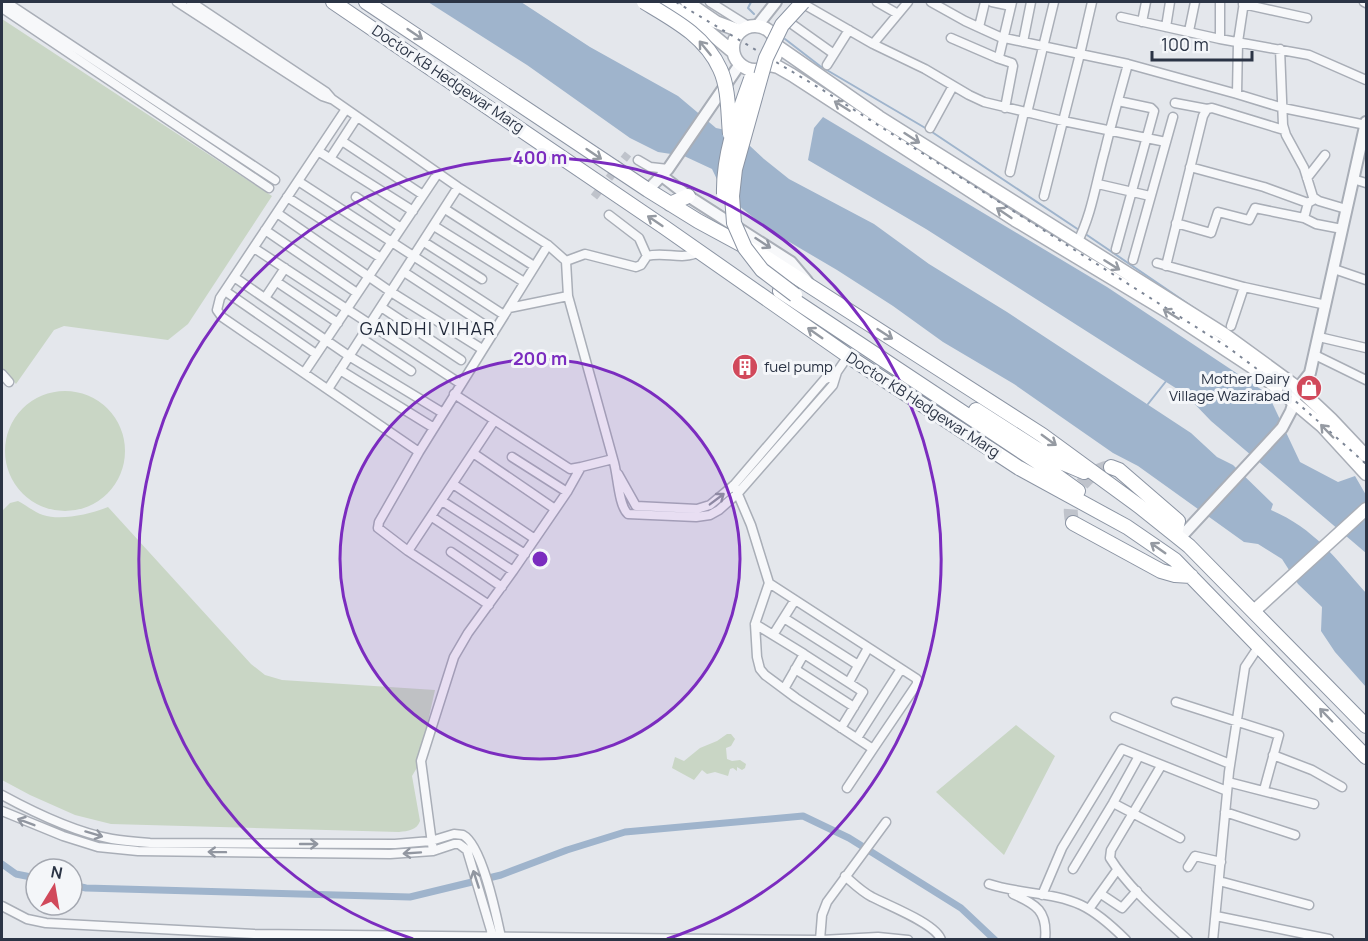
<svg xmlns="http://www.w3.org/2000/svg" width="1368" height="941" viewBox="0 0 1368 941" font-family="Manrope,sans-serif">
<style>
.green{fill:#c9d6c5}
.water{fill:#9fb4cc}
.lines{fill:none;stroke-linecap:round;stroke-linejoin:round}
.stream{stroke:#9fb4cc;stroke-width:2}
.canal{stroke:#9fb4cc;stroke-width:7}
.minor-tunnel{stroke:#bfc3cb;stroke-width:8;stroke-dasharray:8 4;stroke-linecap:butt}
.trunk-tunnel{stroke:#bfc3cb;stroke-width:14;stroke-dasharray:14 7;stroke-linecap:butt}
.minor-casing{stroke:#a9aeb7;stroke-width:11}
.tertiary-casing{stroke:#a9aeb7;stroke-width:14}
.secondary-casing{stroke:#a9aeb7;stroke-width:15}
.trunk-casing{stroke:#8b94a3;stroke-width:16}
.minor{stroke:#f7f8fa;stroke-width:8}
.tertiary{stroke:#f7f8fa;stroke-width:10}
.secondary{stroke:#fff;stroke-width:12}
.trunk{stroke:#fff;stroke-width:14}
.rail{stroke:#7d8696;stroke-width:2;stroke-dasharray:3 6;stroke-linecap:butt}
.trunk-bridge-casing{stroke:#8b94a3;stroke-width:16;stroke-linecap:butt}
.trunk-bridge{stroke:#fff;stroke-width:14}
.oneway{stroke:#959aa2}
.oneway2{stroke:#9196a0}
.ring{fill:none;stroke:#7b2cbf;stroke-width:3}
.labels{text-anchor:middle;stroke-width:6;stroke-linejoin:round;paint-order:stroke}
.street-label{font-size:15px;fill:#2b3445;stroke:#f4f6f9}
.poi-label{font-size:15px;fill:#2b3445;stroke:#f4f6f9;text-anchor:start}
.quarter-label{font-size:18px;letter-spacing:1.5px;fill:#1d2536;stroke:#f4f6f9}
.centre{fill:#7b2cbf;stroke:#f4f6f9;stroke-width:3}
.ring-label{font-size:18px;text-anchor:middle;font-weight:bold;fill:#7b2cbf;stroke:#f4f6f9;stroke-width:6;stroke-linejoin:round;paint-order:stroke}
</style>
<rect width="100%" height="100%" fill="#e4e7ec"/>
<path class="green" d="M2,19L272,196L188,324L168,340L64,326L54,330L16,384L2,368Z
M5 451a60 60 0 1 1 120 0a60 60 0 1 1-120 0Z
M18,501C26,505 34,512 43,515C61,521 91,514 108,507L251,664L265,675L282,680L435,690L418,766L412,776L420,821C417,830 408,831 399,832L111,824L75,815L30,795L2,780V511L10,503Z
M1016,725L1055,756L1004,855L936,792Z
M727,734H731L735,739L731,746L726,748L727,759L732,761L740,760L746,764L745,768L742,770L737,767V771L733,768L730,769L728,776L715,772L707,774L702,770L694,780L672,768L675,757L684,761L700,748L717,741Z"/>
<path class="water" d="M428,2H521L590,47L678,96L716,128L735,132L764,159L789,179L874,224L929,264L1007,312L1191,433L1217,457L1233,465L1273,504L1271,510C1315,529 1335,558 1366,593V687L1335,652L1321,631L1322,607L1298,584L1282,559L1258,544L1244,542L1138,466L1113,453L1014,384L943,342L893,306L837,270L769,230L724,194L712,169L684,156L658,152L630,138L527,65Z
M823,117L1107,287L1268,394L1300,462L1338,482L1355,476L1366,495V553L1211,421L1185,394L926,229L808,160L814,128Z"/>
<g class="lines">
<path class="stream" d="M751,2L748,8L754,14
M785,39L820,66L927,129
M932,132L1079,230
M1084,233L1203,314
M1148,404L1167,380"/>
<path class="canal" d="M2,864L16,874L36,878
M72,885L86,888L410,897L501,875L567,850L625,832L803,816L849,838L961,908L995,940"/>
<path class="minor-tunnel" d="M594,197L628,154"/>
<path class="trunk-tunnel" d="M1073,523C1063,500 1088,469 1111,467"/>
<g class="minor-casing">
<path id="minor" d="M6,2L275,180
M177,2L322,96L331,99
M191,2L326,92L332,99L458,187L548,245L566,261
M710,2L748,26
M877,2L898,14
M931,2L965,21L1000,37L1080,54L1092,2
M992,2L1011,6
M1220,2V39
M1364,2L1366,3
M1243,4L1307,18
M807,6L873,44L925,69L969,95L984,102L1063,121L1166,142
M2,8L269,188
M1121,17L1220,39L1309,55L1366,80
M789,22L834,54
M1142,22L1146,2
M979,27L985,2
M1166,27L1170,2
M1189,31L1195,2
M951,38L995,57H999L1012,2
M1023,42L1031,2
M873,44L908,2
M1280,49L1283,125L1286,135L1304,168L1313,197L1319,201L1346,209
M997,58L1012,63L1013,66L1005,108
M827,65L849,30
M1237,94L1238,42L1244,2
M1175,103L1207,109
M346,109L220,298L217,310L222,317L419,452L379,522L378,528L408,551L489,605
M1027,113L1054,2
M930,128L953,86
M342,141L423,195
M318,151L413,211
M331,157L357,117
M638,160L650,167L668,169
M1190,167L1264,187L1308,203
M1010,172L1024,112
M1307,178L1325,155
M1353,179L1366,183
M298,181L504,315
M1098,184L1150,196
M1044,196L1080,54L1128,64L1237,94L1283,108L1366,125
M287,197L381,258
M356,197L401,228
M445,209L534,266
M277,213L391,292L482,349
M609,215L639,238L647,256
M1304,218L1316,224L1342,229
M1176,223L1211,233L1218,212L1249,220L1255,208L1304,218L1308,203L1315,199
M434,226L524,282
M265,230L357,293
M424,242L482,279
M1077,243C1092,214 1096,182 1105,150C1112,121 1120,93 1128,64
M254,248L461,384
M1116,249L1154,111L1151,108L1118,101
M1133,260L1173,117
M1157,263L1244,287L1326,305
M1166,266L1203,116L1207,109L1212,108L1284,130
M1334,269L1366,280
M404,272L494,331
M234,277L349,356L443,413
M277,282L338,323
M225,291L316,354
M265,298L285,268
M381,307L461,360
M509,308L568,296
M1231,326L1244,287
M1319,337L1366,348
M361,338L411,371
M1315,355L1366,380
M340,370L434,428
M304,373L438,173
M2,374L9,382
M328,389L458,187
M454,394L570,469L581,467
M419,452L548,245
M473,453L555,509
M512,457L567,492
M613,459C618,473 618,505 628,514L696,517L710,515L719,510L738,493L833,385L837,372L848,356
M618,474L636,506L697,509L710,505L734,485L824,380L837,372
M453,484L535,539
M734,485L751,525L769,583L755,624L757,657L760,669L765,675L796,698L873,749L847,788
M442,501L525,554
M432,517L513,571
M408,551L494,421
M451,552L502,587
M769,583L917,679V684L873,749
M784,618L858,665
M755,624L804,654L784,689
M773,635L795,600
M804,654L863,692L841,728
M795,669L854,707
M849,682L868,648
M1176,702L1279,735L1264,790
M1115,717L1230,764
M857,738L901,669
M1273,755L1312,770L1342,787
M1161,766L1111,850L1110,858C1130,890 1161,915 1188,940
M1228,782L1314,804
M2,795C35,813 74,832 112,839C124,841 137,842 150,843L395,844L431,841L454,834L463,835C482,845 496,914 501,937
M1113,803L1180,838
M2,811L63,836L98,847L138,851L390,854L433,851L454,844H459L467,850L493,937
M1225,812L1295,835
M433,851L421,761L454,657L468,633L513,571L567,492L581,467L613,459L568,296L566,261L585,254L636,267L641,265L647,256C665,251 682,261 699,252
M1188,867L1195,856L1221,862
M1073,869L1113,803L1139,756
M845,876C854,884 862,892 872,897C887,905 937,924 941,940
M1219,881L1309,905
M989,884C1018,894 1054,892 1081,905C1098,913 1113,927 1126,940
M1013,894C1036,904 1048,911 1045,940
M1101,894L1122,908L1137,891
M1042,895L1062,848L1122,749L1227,791
M2,906L27,919L46,923L254,934L820,940
M1089,909L1117,870
M1216,916L1329,939
M820,940L822,915L827,902L886,822
M821,940L878,937L908,940
M1213,940L1229,772L1245,667L1259,646"/>
</g>
<g class="tertiary-casing">
<path id="tertiary" d="M757,26L776,2
M662,176L688,196L791,262L807,281
M648,190L668,169L740,64
M1180,538L1282,428L1291,411L1298,388L1310,373L1366,122
M493,937L494,940
M501,937V940"/>
</g>
<g class="secondary-casing">
<path id="secondary" d="M666,2L703,27L733,52
M687,2L716,22L740,31
M733 48a22 22 0 1 1 44 0a22 22 0 1 1-44 0Z
M777,46L879,117L1224,334L1298,388L1331,419L1366,456
M769,65L778,67L792,75L1015,220L1170,313L1252,367L1322,426L1366,474
M1255,610L1366,509"/>
</g>
<g class="trunk-casing">
<path id="trunk" d="M333,2L664,227L854,360L1019,468L1127,527L1175,560L1366,757
M366,2L648,190L698,221L768,259L1042,435L1139,506L1189,546L1366,726
M670,204L688,196
M780,291L1039,463L1078,491
M976,410L1051,458L1084,472
M1111,467L1119,470L1178,521L1175,534
M1073,523L1161,571L1175,575L1191,576"/>
</g>
<use href="#minor" class="minor"/>
<use href="#tertiary" class="tertiary"/>
<use href="#secondary" class="secondary"/>
<use href="#trunk" class="trunk"/>
<path class="rail" d="M676,2L826,92L1229,348L1273,381L1366,464"/>
<g class="trunk-bridge-casing">
<path id="trunk-bridge" d="M644,2C674,20 705,36 720,69C729,88 728,114 730,134
M724,194C723,154 738,115 751,79
M795,295L762,270L745,248L734,223L732,196L735,169L766,58L782,25L803,2"/>
</g>
<use href="#trunk-bridge" class="trunk-bridge"/>
</g>
<defs><path id="oneway-shaft" d="M-6 0H5M1.5-3L5.5 0L1.5 3" fill="none" stroke-width="1.6" stroke-linecap="round" stroke-linejoin="round" transform="scale(1.5)"/></defs>
<g class="oneway">
<use href="#oneway-shaft" transform="translate(415 34) rotate(34)"/>
<use href="#oneway-shaft" transform="translate(705 48) rotate(-129)"/>
<use href="#oneway-shaft" transform="translate(842 106) rotate(-148)"/>
<use href="#oneway-shaft" transform="translate(912 138) rotate(33)"/>
<use href="#oneway-shaft" transform="translate(594 154) rotate(34)"/>
<use href="#oneway-shaft" transform="translate(1004 213) rotate(-146)"/>
<use href="#oneway-shaft" transform="translate(655 221) rotate(-146)"/>
<use href="#oneway-shaft" transform="translate(1112 265) rotate(32)"/>
<use href="#oneway-shaft" transform="translate(1171 314) rotate(-148)"/>
<use href="#oneway-shaft" transform="translate(815 333) rotate(-145)"/>
<use href="#oneway-shaft" transform="translate(885 334) rotate(33)"/>
<use href="#oneway-shaft" transform="translate(1327 431) rotate(-134)"/>
<use href="#oneway-shaft" transform="translate(1049 440) rotate(36)"/>
<use href="#oneway-shaft" transform="translate(1158 548) rotate(-145)"/>
<use href="#oneway-shaft" transform="translate(1326 715) rotate(-134)"/>
</g>
<g class="oneway2">
<use href="#oneway-shaft" transform="translate(763 243) rotate(33)"/>
<use href="#oneway-shaft" transform="translate(717 499) rotate(-37)"/>
<use href="#oneway-shaft" transform="translate(26 822) rotate(-159)"/>
<use href="#oneway-shaft" transform="translate(94 834) rotate(17)"/>
<use href="#oneway-shaft" transform="translate(309 844)"/>
<use href="#oneway-shaft" transform="translate(217 852) rotate(-179)"/>
<use href="#oneway-shaft" transform="translate(412 853) rotate(176)"/>
<use href="#oneway-shaft" transform="translate(476 879) rotate(-108)"/>
</g>
<circle cx="540" cy="559" r="200" fill="#7b2cbf" fill-opacity=".12"/>
<g class="ring">
<circle cx="540" cy="559" r="200"/>
<path d="M413 939A401 401 0 1 1 667 939"/>
</g>
<defs>
<g id="building-disc" transform="scale(1.35)"><circle r="9.5" fill="#d1495b" stroke="#f4f6f9"/><path d="M-4-6H4V6H1V3H-1V6H-4ZM-2.5-4.3h1.7v1.8h-1.7ZM.8-4.3h1.7v1.8H.8ZM-2.5-1h1.7V.8h-1.7ZM.8-1h1.7V.8H.8Z" fill="#fff"/></g>
<g id="shop-disc" transform="scale(1.35)"><circle r="9.5" fill="#d1495b" stroke="#f4f6f9"/><path d="M-5-2.5h2.3a2.7 3.5 0 0 1 5.4 0H5L5.5 6h-11ZM-1.5-2.5h3a1.5 2.3 0 0 0-3 0Z" fill="#fff"/></g>
</defs>
<g fill-rule="evenodd">
<use href="#building-disc" x="745" y="367"/>
<use href="#shop-disc" x="1309" y="388"/>
</g>
<g class="labels">
<g class="street-label">
<text transform="translate(448 79) rotate(34)" y="5">Doctor KB Hedgewar Marg</text>
<text transform="translate(923 405) rotate(33)" y="5">Doctor KB Hedgewar Marg</text>
</g>
<g class="poi-label">
<text x="764" y="372">fuel pump</text>
<text x="1290" y="384" text-anchor="end">Mother Dairy<tspan x="1290" dy="17">Village Wazirabad</tspan></text>
</g>
<g class="quarter-label">
<text x="428" y="335">GANDHI VIHAR</text>
</g>
</g>
<circle cx="540" cy="559" r="9" class="centre"/>
<g class="ring-label">
<text x="540" y="164">400 m</text>
<text x="540" y="365">200 m</text>
</g>
<rect width="1368" height="941" fill="none" stroke="#2b3445" stroke-width="6"/>
<g transform="translate(54 887) rotate(11)"><circle r="28" fill="#f4f6f9" stroke="#a4a8b1" stroke-width="1.5"/>
<path d="M0-4.5L10 22L0 15L-10 22Z" fill="#d1495b"/>
<text y="-9" font-size="16" font-weight="bold" text-anchor="middle" fill="#2b3445">N</text>
</g>
<path d="M1152 51v9h100v-9" fill="none" stroke="#2b3445" stroke-width="3"/>
<text x="1161" y="51" font-size="18" fill="#2b3445" stroke="#f4f6f9" stroke-width="4.5" paint-order="stroke">100 m</text>
</svg>
